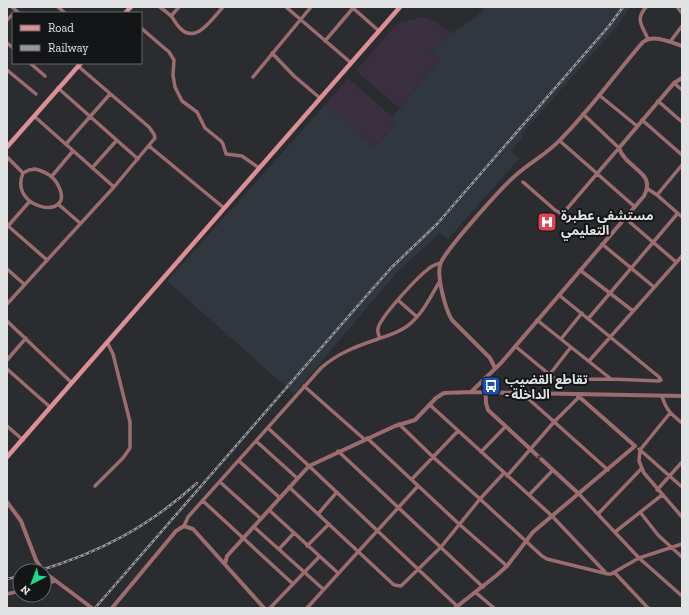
<svg xmlns="http://www.w3.org/2000/svg" width="689" height="615" viewBox="0 0 689 615" font-family="'Zilla Slab','Noto Sans Arabic',serif">
<style>
.commercial{fill:#3a2f3f}
.built{fill:#30373f}
.lines{fill:none;stroke-linecap:round;stroke-linejoin:round}
.minor{stroke:#9c6c6f;stroke-width:3.5}
.tertiary{stroke:#9c6c6f;stroke-width:4}
.secondary{stroke:#dc8f94;stroke-width:4.5}
.rail-casing{stroke:#959799;stroke-width:2.5}
.rail{stroke:#141516;stroke-width:1;stroke-dasharray:3;stroke-linecap:butt}
.oneway{stroke:#443335}
.labels{text-anchor:middle;stroke-width:4;stroke-linejoin:round;paint-order:stroke}
.poi-label{font-size:13px;font-weight:bold;fill:#e0e2e4;stroke:#141516;text-anchor:start}
</style>
<rect width="100%" height="100%" fill="#2a2c2f"/>
<path class="commercial" d="M422,17L437,22L451,33L431,52L440,60L399,108L356,71L394,27L401,22Z
M348,78L397,121L374,148L325,105Z"/>
<path class="built" d="M486,7H630L618,25L521,135L523,137L511,151L519,159L448,239L440,233L398,271L294,394L167,281L325,105L374,148L397,122L392,117L440,60L431,52L451,33L476,17Z"/>
<g class="lines">
<path class="minor" d="M12,7L19,13
M58,7L65,13
M160,7C164,10 168,13 172,17C174,20 176,24 179,27C195,46 212,19 223,7
M286,7L350,62
M646,7C635,20 642,25 648,39
M677,7L682,13
M353,8L379,31
M171,16L179,7
M7,20L13,14
M141,28L169,52L174,60L173,75L175,87L182,101L197,112L205,128L221,141L223,144L226,154L242,156L259,168
M325,41L354,7
M670,42L682,26
M7,43L13,48
M272,53L294,76L320,98
M30,63L45,76
M7,70L36,94
M253,77L311,7
M674,83L682,90
M58,88L138,159
M599,95L637,126
M658,101L682,122
M34,116L114,187
M642,120L682,155
M560,141L635,207
M66,144L110,94
M149,146L224,208
M7,157L23,173
M92,168L117,140
M35,169C46,172 54,176 59,187C75,221 8,210 23,173L29,170Z
M52,176L73,151
M523,182L555,210L560,213L565,211L619,148L583,114
M648,189L657,195L682,217
M657,195L682,165
M58,204L80,223
M625,218L676,262
M7,225L47,260
M8,226L30,201
M602,244L654,287
M7,269L24,284
M580,270L633,311
M399,301L417,317
M7,304L114,187L155,138L154,134L149,127L78,66
M588,319L678,213
M537,320L611,379
M7,321L72,383
M380,338C379,335 377,333 378,329C379,318 417,278 427,270C431,266 435,265 440,263
M561,339L582,313
M515,346L555,379
M7,360L26,338
M589,361L682,256
M7,369L50,407
M550,374L571,347
M528,380L611,379L659,381L661,380L659,377L559,295
M304,386L364,439
M523,394L608,470
M662,396C666,410 671,414 682,423
M430,405L552,516L605,572
M670,413L640,450L639,461L644,473L682,517
M399,424L433,457L480,499L542,556L547,559L608,574H611L639,558L682,544
M7,426L23,440
M268,428L309,466L457,606
M367,438L459,524L507,566
M256,441L297,478
M639,449L682,487
M338,451L483,587
M481,452L505,427
M239,461L280,498
M507,476L554,422L579,397
M412,479L458,431
M220,482L261,519
M95,486L123,458L130,448V422L113,354L107,342
M289,487L394,585L401,586L441,547L480,499L504,473
M657,490L682,462
M579,494L639,558L682,596
M529,495L553,470
M203,501L293,584
M269,510L338,573
M640,512L658,535L682,557
M318,514L337,492
M598,514L641,469
M184,526L188,517L321,368C338,353 357,346 378,339C387,336 397,333 406,327C422,316 430,297 440,281
M254,527L323,589
M615,532L662,495
M307,546L329,524
M279,549L294,533
M614,572L648,608
M44,584L55,581
M475,592L494,608
M7,594L20,591
M270,608L319,557
M307,608L418,486"/>
<path class="tertiary" d="M495,368L490,358L452,320C445,309 437,277 440,265C443,252 504,185 516,175C531,162 548,153 561,139C591,109 615,74 643,42C654,34 670,42 682,46
M485,378L486,403L488,410L579,494
M471,392L501,363L644,196C657,172 626,169 619,148L674,83L682,78
M7,502L21,521L36,560L43,571
M225,564L227,556L309,466L395,426L415,420L436,398L444,393L471,392L682,396
M44,572L92,608
M112,608L176,531L184,526L193,529L264,608
M455,608L497,575L507,566L533,532L635,446L576,394"/>
<path class="secondary" d="M125,13L131,7
M7,147L81,63
M7,457L400,7"/>
<g class="rail-casing">
<path id="rail" d="M38,571C101,552 148,527 197,483
M7,579L20,576
M95,608L368,294L392,267L437,224L609,26L623,7"/>
</g>
<use href="#rail" class="rail"/>
</g>
<defs><path id="oneway-chevron" d="M-2-3.5L2.5 0L-2 3.5" fill="none" stroke-width="1.6" stroke-linecap="round" stroke-linejoin="round"/></defs>
<use class="oneway" href="#oneway-chevron" transform="translate(540 458) rotate(-138)"/>
<defs>
<g id="hospital-square" transform="scale(1)"><rect x="-9" y="-9" width="18" height="18" rx="4" fill="#e0444e" stroke="#141516"/><path d="M-5-5h3v3.5h4V-5h3V5h-3V1.5h-4V5h-3Z" fill="#fff"/></g>
<g id="bus-square" transform="scale(1)"><rect x="-9" y="-9" width="18" height="18" rx="4" fill="#1a4fb4" stroke="#141516"/><path d="M-5-6H5V4H4V6H2V4H-2V6H-4V4H-5ZM-3.5-4V0h7V-4ZM-3.5 1.2v1.5H-2V1.2ZM2 1.2v1.5H3.5V1.2Z" fill="#fff"/></g>
</defs>
<g fill-rule="evenodd">
<use href="#hospital-square" x="547" y="222"/>
<use href="#bus-square" x="491" y="386"/>
</g>
<g class="labels">
<g class="poi-label">
<text x="561" y="220">مستشفى عطبرة<tspan x="561" dy="15">التعليمي</tspan></text>
<text x="505" y="384">تقاطع القضيب<tspan x="505" dy="15">- الداخلة</tspan></text>
</g>
</g>
<rect width="689" height="615" fill="none" stroke="#e0e2e4" stroke-width="16"/>
<rect x="12" y="12" width="130" height="52" fill="#141516" stroke="#666768"/>
<rect x="20" y="25" width="20" height="6" fill="#dc8f94" stroke="#666768"/>
<text x="48" y="32" font-size="12" fill="#e0e2e4">Road</text>
<rect x="20" y="45" width="20" height="6" fill="#959799" stroke="#666768"/>
<text x="48" y="52" font-size="12" fill="#e0e2e4">Railway</text>
<g transform="translate(32 583) rotate(222)"><circle r="19" fill="#141516" stroke="#666768"/>
<path d="M0-3L7 15L0 10L-7 15Z" fill="#20d887"/>
<text y="-6" font-size="11" font-weight="bold" text-anchor="middle" fill="#e0e2e4">N</text>
</g>
</svg>
